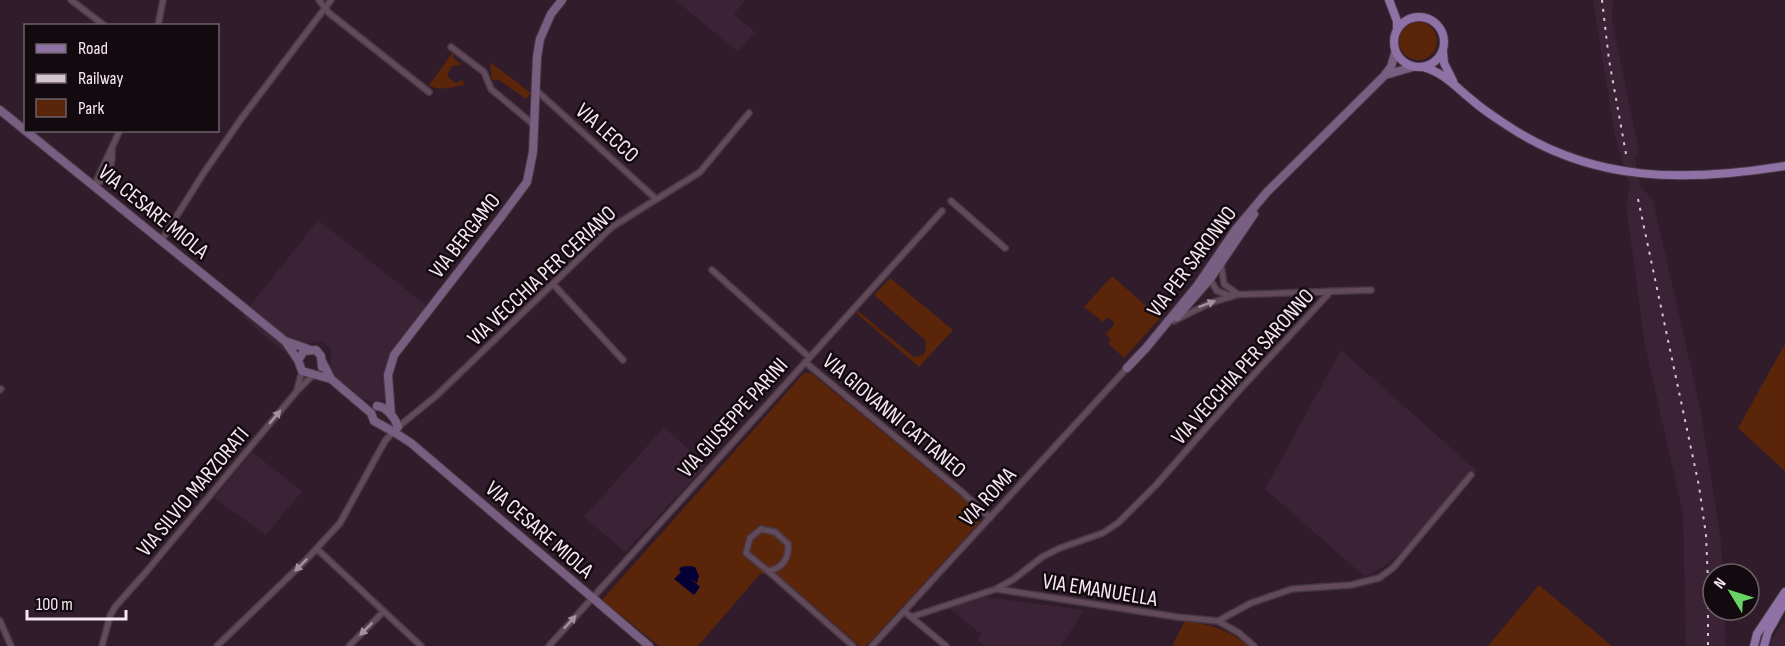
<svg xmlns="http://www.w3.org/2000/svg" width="1785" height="646" viewBox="0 0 1785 646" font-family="'Sofia Sans Condensed',sans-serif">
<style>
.built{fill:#3c2235}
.green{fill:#5b250a}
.water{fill:#040036}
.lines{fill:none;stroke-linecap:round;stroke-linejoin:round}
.street-casing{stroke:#483844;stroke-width:8}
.secondary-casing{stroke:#483844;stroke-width:10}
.primary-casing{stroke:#483844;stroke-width:10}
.street{stroke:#624a5b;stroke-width:5}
.secondary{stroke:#785e80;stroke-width:8}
.primary{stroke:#8f71a6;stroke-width:8}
.rail{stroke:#d5c6d0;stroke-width:2;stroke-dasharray:3 6;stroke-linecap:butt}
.oneway{fill:#a5919e}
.labels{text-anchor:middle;stroke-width:5;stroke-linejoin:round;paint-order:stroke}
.street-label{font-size:22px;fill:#f6e7f1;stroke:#130a10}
</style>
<rect width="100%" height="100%" fill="#301c2b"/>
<path class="built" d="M675,0H745L734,14L755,32L738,52Z
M1593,0H1613L1612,20L1639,152L1635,159L1640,186L1653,200L1700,407L1721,541L1723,574H1713V610H1724L1726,646H1686L1683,514L1645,345L1626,205L1630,187L1614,131Z
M318,220L432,310L400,351L392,366L388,395L384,400L375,402L363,399L337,378L331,368V349L321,341L308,343L294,340L284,352L242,316Z
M1341,350L1477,471L1430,528L1383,567L1365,577L1265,489Z
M664,427L706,465L625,552L584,517Z
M252,452L302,491L266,535L214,498Z
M985,597L1084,610L1061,646H1024L1021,644L1019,646H984L977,640L981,634L949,608Z
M1785,619V646H1769V643Z"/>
<path class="green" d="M1399 41a19 19 0 1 1 38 0a19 19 0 1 1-38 0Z
M453,52L455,54L452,57L462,65L452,66L448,73V77L455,83L463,80L464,85C452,87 439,92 429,85Z
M490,62L531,93L526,99L499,80H492Z
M1112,276L1160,318L1124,358L1108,343L1111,339L1106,334L1115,323L1108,317L1103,322L1084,307Z
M890,278L953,330L919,367L856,313L858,311L914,357L923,355L926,349L925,340L874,295Z
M1785,344V471L1738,428Z
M804,373H811L980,512L979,523L866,646H860L777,574H760L698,646H659L602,600Z
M1539,585L1612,646H1488Z
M1185,621C1208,623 1231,631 1249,646H1172Z"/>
<path class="water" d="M689,566L695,567L699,576L697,583L690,578L700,587L694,595L674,579L681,572L679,570L681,567Z"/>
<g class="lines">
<g class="street-casing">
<path id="street" d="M71,0L105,26
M319,0L329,13L429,92
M158,26L163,0
M451,47L484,72L491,89L534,125
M537,91L656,199
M94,186L120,130
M94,186C109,178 113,165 112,150
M951,201L1005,248
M161,241L203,174L241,119L331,0
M1221,264L1224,284L1236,293
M712,270L809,357
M1210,279L1217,291L1228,295L1371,290
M553,284L623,360
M1174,321L1210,303L1233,296
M805,362L962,492L990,518
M0,390L1,389
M297,390L302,371
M398,427L436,396L612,227L700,172L749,113
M761,529L775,532L788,544C789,558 783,568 768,571L746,553L750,538Z
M317,549L421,646
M768,571L853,646
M996,589L1177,617L1218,621L1239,633L1254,646
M904,611L911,617L996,589L1014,579L1042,557L1060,548L1103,533L1118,523L1156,485L1235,395L1331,291
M911,617L946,646
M0,621L11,646
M1218,621L1251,603L1292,589L1351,585L1379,578L1393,568L1471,475
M102,646L110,616L115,607L146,572L297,391L314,374
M217,646L305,561L340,523L385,441L393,432
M349,646L384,611
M549,646L942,211
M872,646L1127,368"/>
</g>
<g class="secondary-casing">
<path id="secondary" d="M1385,75L1413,67
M0,110L285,341L298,360L302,371L331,379
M1177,317L1210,279L1254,214
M285,341L308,349
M298,360L304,351L316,350L321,356L322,367
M323,363L331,379L371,413L374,421L394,432L398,427C395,418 387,407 377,406
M1127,368L1146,348L1197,286L1236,229L1267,192L1384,76L1391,67L1395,53
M391,415L388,375L394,355L501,217L527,182L533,152L537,57L540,39L551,14L562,0
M394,432L411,443L649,646"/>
</g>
<g class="primary-casing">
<path id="primary" d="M1389,0L1397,21V29
M1394 42a25 25 0 1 1 50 0a25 25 0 1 1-50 0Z
M1443,51L1444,63L1453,81
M1423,67C1443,72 1456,87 1472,100C1483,110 1496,118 1508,126C1594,183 1687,182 1785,166
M1754,646L1757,634L1785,592
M1764,646L1768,632L1785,602"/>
</g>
<use href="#street" class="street"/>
<use href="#secondary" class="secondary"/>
<use href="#primary" class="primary"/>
<path class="rail" d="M1602,0L1609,60L1626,154
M1638,199L1699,486L1706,535L1708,582V646"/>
</g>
<defs><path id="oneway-solid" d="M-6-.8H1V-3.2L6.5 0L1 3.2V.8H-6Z" transform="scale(1.5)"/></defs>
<g class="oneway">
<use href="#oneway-solid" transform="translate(1207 304) rotate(-21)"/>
<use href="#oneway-solid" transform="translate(275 417) rotate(-50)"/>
<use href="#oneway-solid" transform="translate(301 565) rotate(135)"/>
<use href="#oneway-solid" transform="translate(570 622) rotate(-47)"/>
<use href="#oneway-solid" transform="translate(366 629) rotate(135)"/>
</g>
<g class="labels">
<g class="street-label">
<text transform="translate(608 132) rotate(42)" y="8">VIA LECCO</text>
<text transform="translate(154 211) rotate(39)" y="8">VIA CESARE MIOLA</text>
<text transform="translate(464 235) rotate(-52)" y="8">VIA BERGAMO</text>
<text transform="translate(1191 261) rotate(-53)" y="8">VIA PER SARONNO</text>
<text transform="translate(541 275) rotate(-43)" y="8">VIA VECCHIA PER CERIANO</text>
<text transform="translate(1242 366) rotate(-48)" y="8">VIA VECCHIA PER SARONNO</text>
<text transform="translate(895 415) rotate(40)" y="8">VIA GIOVANNI CATTANEO</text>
<text transform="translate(732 417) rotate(-48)" y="8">VIA GIUSEPPE PARINI</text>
<text transform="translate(192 491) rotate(-50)" y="8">VIA SILVIO MARZORATI</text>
<text transform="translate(987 496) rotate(-47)" y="8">VIA ROMA</text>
<text transform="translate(540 529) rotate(41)" y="8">VIA CESARE MIOLA</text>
<text transform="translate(1100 589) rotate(9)" y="8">VIA EMANUELLA</text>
</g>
</g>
<rect x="24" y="24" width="195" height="108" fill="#130a10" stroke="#6e626a" stroke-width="1.5"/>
<rect x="36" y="44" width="30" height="9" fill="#8f71a6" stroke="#6e626a" stroke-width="1.5"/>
<text x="78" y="54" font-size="18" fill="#f6e7f1">Road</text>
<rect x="36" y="74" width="30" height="9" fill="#d5c6d0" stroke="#6e626a" stroke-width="1.5"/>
<text x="78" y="84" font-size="18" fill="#f6e7f1">Railway</text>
<rect x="36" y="99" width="30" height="18" fill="#5b250a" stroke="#6e626a" stroke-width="1.5"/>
<text x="78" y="114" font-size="18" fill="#f6e7f1">Park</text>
<g transform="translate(1731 592) rotate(308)"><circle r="28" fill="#130a10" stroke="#6e626a" stroke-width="1.5"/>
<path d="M0-4.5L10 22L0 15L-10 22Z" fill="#68d465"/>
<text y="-9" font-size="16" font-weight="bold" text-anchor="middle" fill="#f6e7f1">N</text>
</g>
<path d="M27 610v9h99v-9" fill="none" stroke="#f6e7f1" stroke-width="3"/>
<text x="36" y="610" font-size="18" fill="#f6e7f1" stroke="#130a10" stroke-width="4.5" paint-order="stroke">100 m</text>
</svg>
